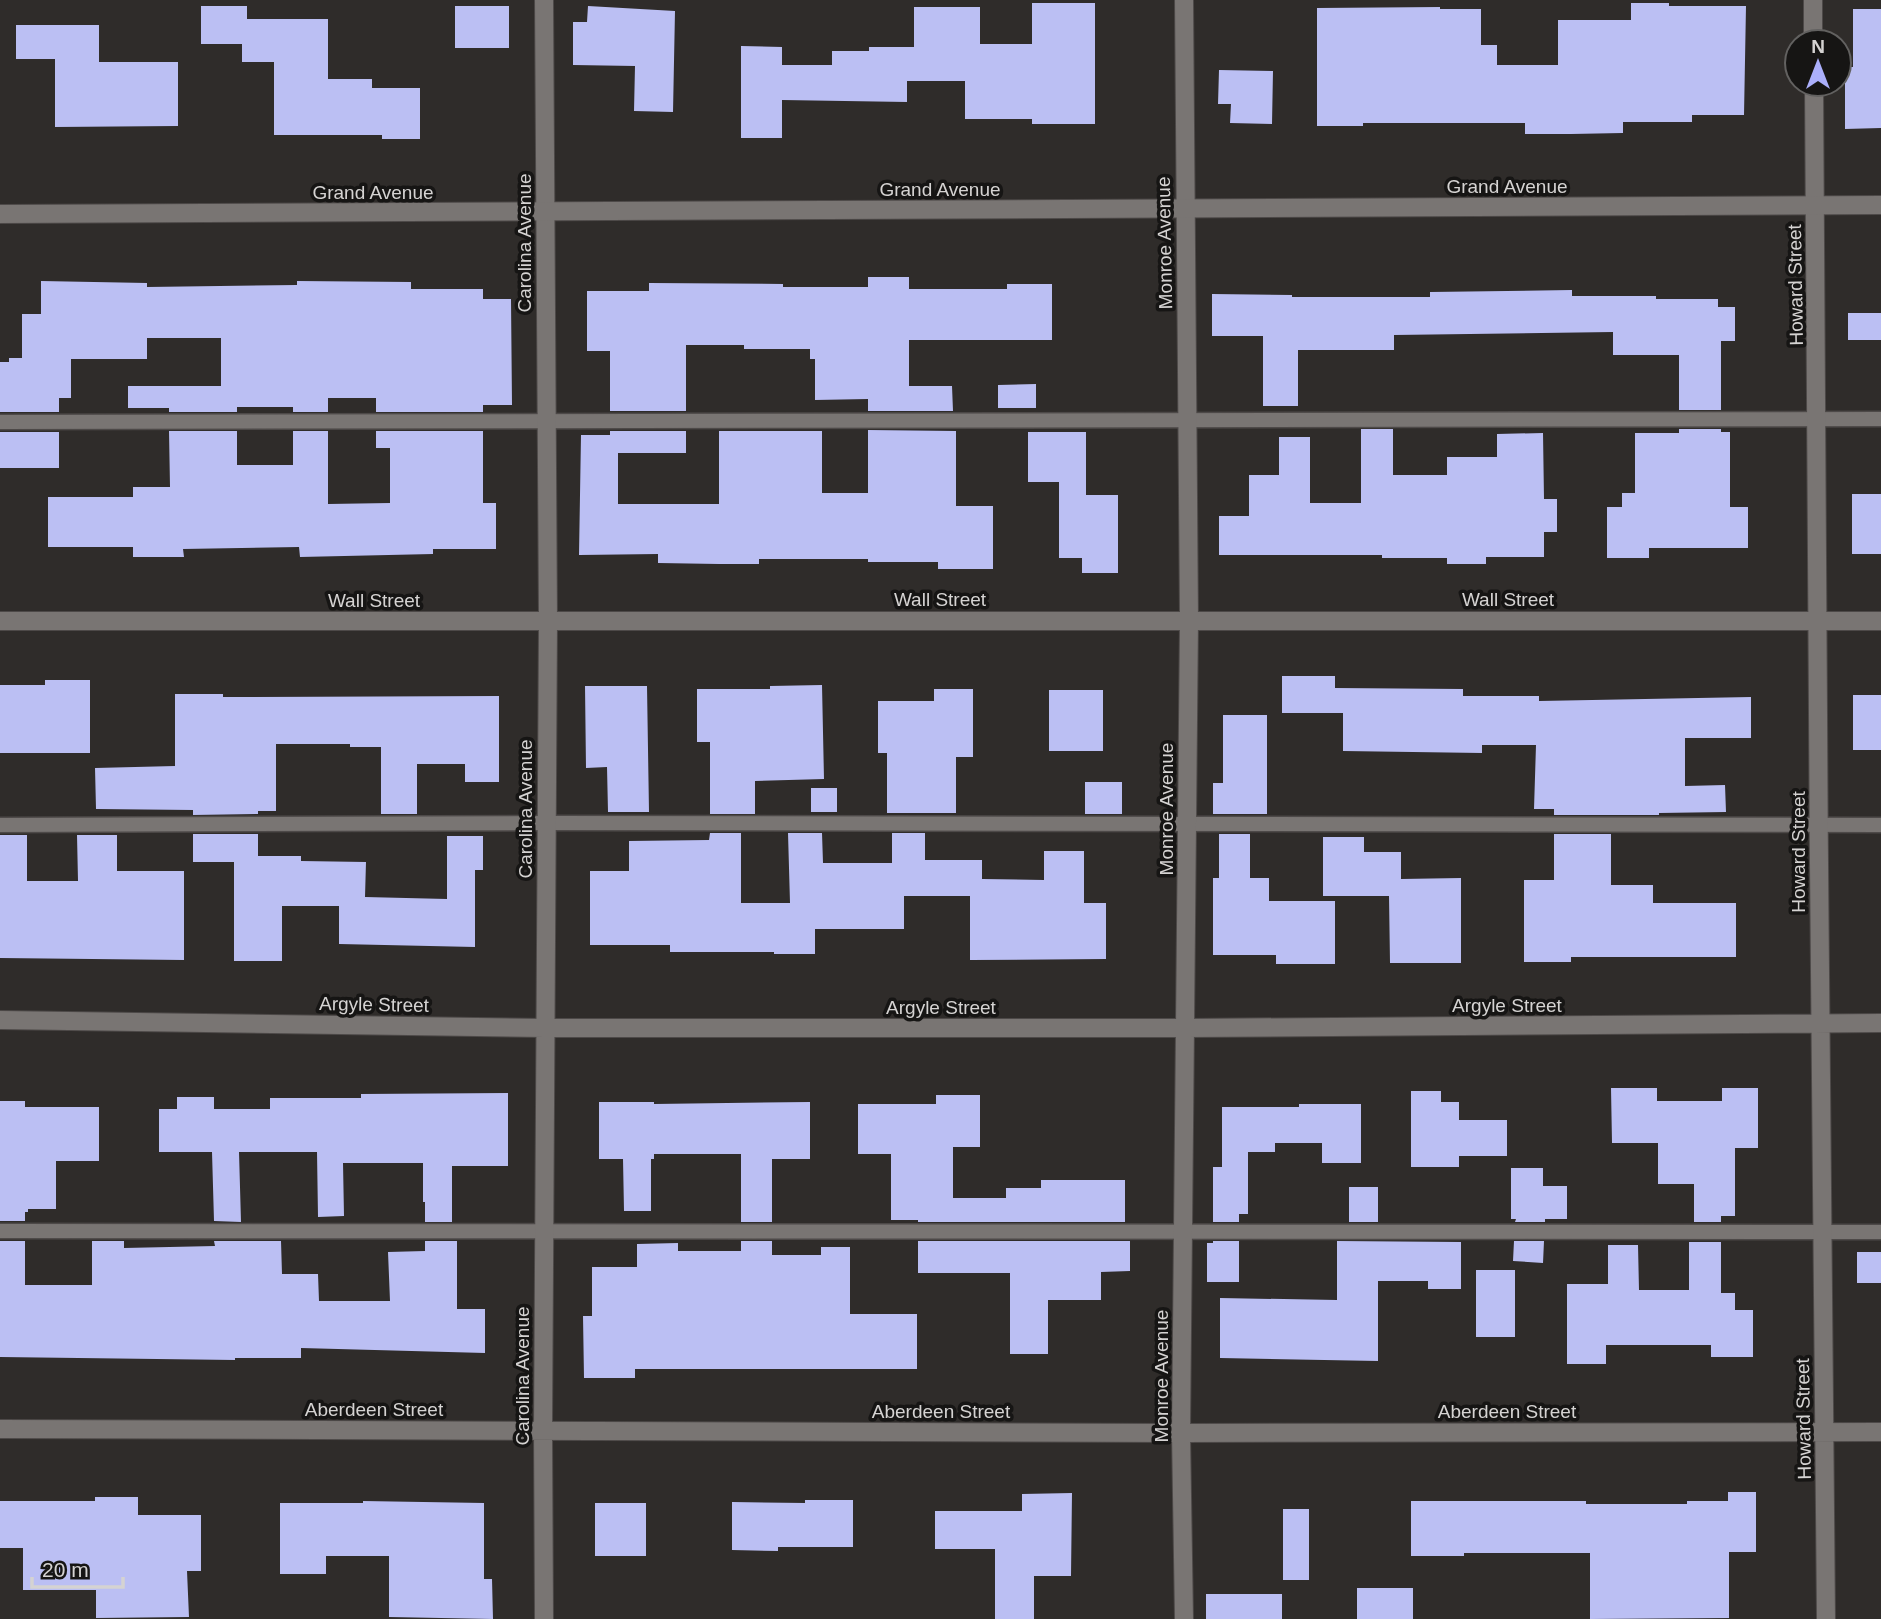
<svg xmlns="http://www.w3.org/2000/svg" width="1881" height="1619" viewBox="0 0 1881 1619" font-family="Helvetica,sans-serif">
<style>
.building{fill:#bbbff3}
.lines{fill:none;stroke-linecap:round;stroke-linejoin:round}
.lane-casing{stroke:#4d4948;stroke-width:17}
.street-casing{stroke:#4d4948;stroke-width:20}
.secondary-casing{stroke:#4d4948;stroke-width:20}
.lane{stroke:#797573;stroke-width:14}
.street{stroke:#797573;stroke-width:18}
.secondary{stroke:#797573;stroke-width:18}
.labels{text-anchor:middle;stroke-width:7;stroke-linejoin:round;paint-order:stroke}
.street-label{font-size:19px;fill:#d5d3d2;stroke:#161514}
</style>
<rect width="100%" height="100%" fill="#2f2c2a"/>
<path class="building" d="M1032,3H1095V124H1032V119H965V81H907V102L782,100V138H741V46L782,47V65H832V51H869V47H914V7H980V44H1032Z
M1631,3H1669V6H1746L1744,115H1692V122H1623V133L1571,134H1525V123H1363V126H1317V8L1440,7V9H1481V45H1497V65H1558V20H1631Z
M201,6H247V19H328V79H372V88H420V139H382V135H274V62H242V44H201Z
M455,6H509V48H455Z
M588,6L675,11L673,112L634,111L635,66L573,65V22H587Z
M1853,9H1881V128L1845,129V67H1853Z
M16,25H99V62H178V126L55,127V59H16Z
M1219,70L1273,71L1272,124L1230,123L1231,104H1218Z
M868,277H909V289H1007V284H1052V340H909V386H952L953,411H868V399L815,400V359H810V349H744V345H686V411H610V351H587V291H649V283L783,284V287H868Z
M41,281L147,283V287L297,285V281L411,282V289H483V299H511L512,405H483V412H376V398H328V412H293V407H237V412H169V408H128V386H221V338H147V359H71V398H59V412H0V362H9V358H22V314H41Z
M1572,290V296H1656V299H1718V307H1735V341H1721V410H1679V355H1613V332L1394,335V350H1298V406H1263V336H1212V294L1292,295V297H1430V292Z
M1848,313H1881V340H1848Z
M1036,384V408H998V385Z
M1361,429H1393V475H1447V457H1497V434L1543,433L1544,499H1557V532H1544V557H1486V564H1447V558H1382V555H1219V516H1249V475H1279V437H1310V503H1361Z
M1679,429H1721V432H1730V507H1748V548H1649V558H1607V507H1622V493H1635V433H1679Z
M868,430L956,431V506H993V569H938V562H868V559H759V564H719L658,563V554L579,555L581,435H610V431H686V453H618V504H719V431H822V493H868Z
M169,431H237V465H293V431H328V504L390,503V448H376V431H483V503H496V549H433V554L300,557L299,547L183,549L184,557H133V547H48V497H133V487H170Z
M0,432H59V468H0Z
M1028,432H1086V495H1118V573H1082V558H1059V482H1028Z
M1852,494H1881V554H1852Z
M1282,676H1335V688L1463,689V696H1539V701L1751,697V738H1685V786L1725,785L1726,812L1659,813V815H1554V809H1534L1536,745H1482V753L1343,751V713H1282Z
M45,680H90V753H0V685H45Z
M822,685L824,779L755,781V814H710V742H697V689H770V686Z
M585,686H647L649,812H608L607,767L586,768Z
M934,689H973V757H956V813H887V753H878V701H934Z
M1049,690H1103V751H1049Z
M175,694H223V697L499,696V782H465V764H417V814H381V747H350V744H276V811H258V814L193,815V810L96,809L95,768L175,766Z
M1853,695H1881V750H1853Z
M1223,715H1267V814H1213V783H1223Z
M1085,782H1122V814H1085Z
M811,788H837V812H811Z
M710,833H741V903H790L788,833H822L823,863H892V833H925V860H982V879L1044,880V851H1084V903H1106V959L970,960V896H904V929H815V954H774V952H670V945H590V871H629V841L709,840Z
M193,834H258V856H301V861L366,862L365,897L447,899V836H483V870H475V947L339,944V906H282V961H234V862H193Z
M1219,834H1250V878H1269V901H1335V964H1276V955H1213V878H1219Z
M1554,834H1611V885H1653V903H1736V957H1571V962H1524V880H1554Z
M0,835H27V881H78L77,835H117V871H184V960L0,958Z
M1323,837H1364V852H1401V879L1461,878V963H1390L1389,896H1323Z
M1611,1088H1657V1101H1722V1088H1758V1148H1735V1216H1721V1222H1694V1184H1658V1143H1612Z
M1411,1091H1441V1102H1459V1120H1507V1156H1459V1167H1411Z
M508,1093V1166H452V1222H425V1202H423V1163H343L344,1216L318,1217L317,1152H239L241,1222L214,1221L212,1152H159V1109H177V1097H214V1109H270V1098H361V1094Z
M936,1095H980V1147H953V1198H1006V1188H1041V1180H1125V1222H918V1220H891V1154H858V1104H936Z
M0,1101H25V1107H99V1161H56V1209H28V1212H25V1221H0Z
M599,1102H654V1104L810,1102V1159H772V1222H741V1154H654V1159H651V1211H624L623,1159H599Z
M1299,1104H1361V1163H1322V1143H1275V1152H1248V1214H1239V1222H1213V1167H1222V1107H1299Z
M1511,1168H1543V1186H1567V1219H1545V1222H1515L1516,1219H1511Z
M1349,1187H1378V1222H1349Z
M0,1241H25V1285H92V1241H124V1248L215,1246L214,1241H281L282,1274H318L319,1301H390L388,1252L425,1251V1241H457V1309H485V1353L301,1348V1358H235V1360L0,1357Z
M741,1241H772V1255H821V1247H850V1314H917V1369H635V1378H584L583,1316H592V1267H637V1244L678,1243V1251H741Z
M918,1241H1130V1271L1101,1272V1300H1048V1354H1010V1273H918Z
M1213,1241H1239V1282H1207V1243H1213Z
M1337,1241L1461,1242V1289H1428V1281H1378V1361L1220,1358V1298L1337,1300Z
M1514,1241H1544L1543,1263L1513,1261Z
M1689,1242H1721V1293H1735V1310H1753V1357H1711V1345H1606V1364H1567V1284H1608V1245H1638L1639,1290H1689Z
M1857,1252H1881V1283H1857Z
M1476,1270H1515V1337H1476Z
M1728,1492H1756V1552H1729V1618L1590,1619V1553H1464V1556H1411V1501H1586V1504H1687V1501H1728Z
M1072,1493L1071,1576H1034V1619H995V1549H935V1511H1022V1494Z
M95,1497H138V1515H201V1571H187L189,1617L96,1618V1590H23V1548H0V1501H95Z
M805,1500H853V1547H778V1551L732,1550V1502L805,1503Z
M363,1501L484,1503V1579H492L493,1619L389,1617V1556H326V1574H280V1503H363Z
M595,1503H646V1556H595Z
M1283,1509H1309V1580H1283Z
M1357,1588H1413V1619H1357Z
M1206,1594H1282V1619H1206Z"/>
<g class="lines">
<g class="lane-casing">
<path id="lane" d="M0,422L1881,419
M0,825L546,823L1881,825
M0,1231L1881,1232"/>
</g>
<g class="street-casing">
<path id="street" d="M544,0L548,621L543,1430L544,1619
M1184,0L1189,620L1181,1433L1184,1619
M1813,0V42
M1814,84C1818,596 1819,1107 1826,1619
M0,621H1881
M0,1020L545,1028H1185L1881,1023
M0,1429L1181,1433L1881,1432"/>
</g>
<g class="secondary-casing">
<path id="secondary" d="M0,214L1881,205"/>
</g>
<use href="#lane" class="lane"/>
<use href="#street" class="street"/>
<use href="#secondary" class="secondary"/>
</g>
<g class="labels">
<g class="street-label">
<text x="1507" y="193">Grand Avenue</text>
<text x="940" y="196">Grand Avenue</text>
<text x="373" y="199">Grand Avenue</text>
<text transform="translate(524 243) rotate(-90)" y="7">Carolina Avenue</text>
<text transform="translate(1164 243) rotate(-91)" y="7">Monroe Avenue</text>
<text transform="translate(1795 285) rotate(-91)" y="7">Howard Street</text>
<text x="940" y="606">Wall Street</text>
<text x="1508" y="606">Wall Street</text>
<text x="374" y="607">Wall Street</text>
<text transform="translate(525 809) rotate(-90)" y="7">Carolina Avenue</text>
<text transform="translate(1166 809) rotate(-90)" y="7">Monroe Avenue</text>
<text transform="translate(1798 852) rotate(-90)" y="7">Howard Street</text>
<text transform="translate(374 1004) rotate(1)" y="7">Argyle Street</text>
<text x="1507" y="1012">Argyle Street</text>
<text x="941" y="1014">Argyle Street</text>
<text transform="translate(522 1376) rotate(-90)" y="7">Carolina Avenue</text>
<text transform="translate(1161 1376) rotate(-90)" y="7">Monroe Avenue</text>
<text x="374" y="1416">Aberdeen Street</text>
<text x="941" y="1418">Aberdeen Street</text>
<text x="1507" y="1418">Aberdeen Street</text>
<text transform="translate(1803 1419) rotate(-91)" y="7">Howard Street</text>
</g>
</g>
<g transform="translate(1818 63)"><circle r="33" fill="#161514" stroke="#626160" stroke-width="2"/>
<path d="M0-5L12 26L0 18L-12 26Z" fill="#abaffb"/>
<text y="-10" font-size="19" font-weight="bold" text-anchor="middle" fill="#d5d3d2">N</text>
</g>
<path d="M32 1577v10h91v-10" fill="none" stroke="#d5d3d2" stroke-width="3.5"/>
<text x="42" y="1577" font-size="21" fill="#d5d3d2" stroke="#161514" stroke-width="5" paint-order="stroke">20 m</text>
</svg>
